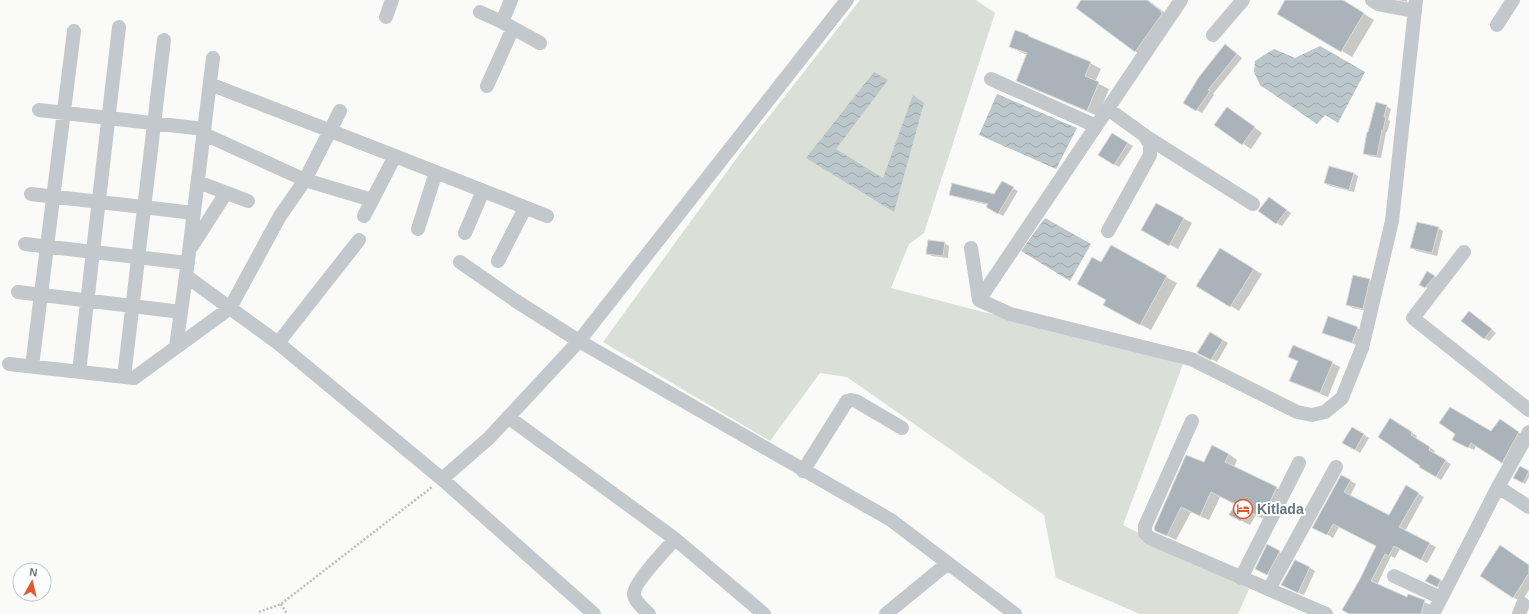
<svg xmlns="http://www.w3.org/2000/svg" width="1529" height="614" viewBox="0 0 1529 614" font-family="Arial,sans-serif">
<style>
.grass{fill:#dadfd7}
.water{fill:url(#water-waves)}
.shadow{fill:#0003}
.building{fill:#aab3b9;stroke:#dcdcda}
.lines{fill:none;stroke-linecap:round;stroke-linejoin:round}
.path{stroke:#bbbfc2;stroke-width:2.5;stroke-dasharray:2 2;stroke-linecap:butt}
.minor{stroke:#c3c8cc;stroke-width:14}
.labels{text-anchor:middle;stroke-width:4;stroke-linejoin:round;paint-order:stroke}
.poi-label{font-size:14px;font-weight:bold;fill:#657683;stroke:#fff;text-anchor:start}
</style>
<defs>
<pattern id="water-waves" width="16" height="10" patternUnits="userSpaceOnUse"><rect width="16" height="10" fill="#bbc7cb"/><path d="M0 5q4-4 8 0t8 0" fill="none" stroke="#9ca6aa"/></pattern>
</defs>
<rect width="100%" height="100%" fill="#fafaf8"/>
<path class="grass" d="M860,0H976L995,13L924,233L909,244L891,288L1183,364L1123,525L1249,589L1238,614H1140L1056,578L1044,515L847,377L820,373L770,441L603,342L742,151Z"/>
<path class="water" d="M1320,46L1365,72L1338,123L1325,115L1317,124L1260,85L1254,72L1255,61L1274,49L1295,58Z
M874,72L888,80L836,149L883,178L913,95L924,103L894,212L806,158Z
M997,94L1077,128L1056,169L979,135Z
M1045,218L1091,244L1070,281L1021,251Z"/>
<path class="shadow" d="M1083,0H1148L1172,18L1147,58L1136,52L1077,7Z
M1285,0H1341L1374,20L1352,57L1278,13Z
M1398,0H1407V2Z
M1016,31L1090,63L1101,69L1095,82L1109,89L1098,116L1027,86L1017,80L1027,55L1010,47Z
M1230,48L1242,58L1213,94L1214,95L1202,113L1185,103Z
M1386,106L1391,109L1388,120L1390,121L1387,132H1386L1381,158L1369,156L1364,153Z
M1235,113L1262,133L1251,149L1215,125Z
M1113,134L1133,146L1119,167L1099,155Z
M1353,173L1358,176L1354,192L1330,186L1325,183Z
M1002,182L1018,191L1003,216L987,207L988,205L956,197L950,194L995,195Z
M1274,201L1291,213L1282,226L1277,223Z
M1156,204L1192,223L1178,249L1150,234Z
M1438,228L1443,231L1437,256L1417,251L1412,248Z
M944,243L949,246L948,258L932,256L927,253Z
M1220,249L1262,274L1239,311L1198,286Z
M1101,263L1166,277L1177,283L1151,330L1105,305L1107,300Z
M1427,272L1440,279L1431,290L1421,284Z
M1369,280L1374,283L1368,311L1353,308L1347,305Z
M1474,316L1496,333L1489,341L1484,338Z
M1357,328L1363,331L1357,345L1329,335Z
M1211,333L1228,343L1217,362L1204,355Z
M1289,356L1332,363L1340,367L1328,397L1299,385V361Z
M1396,422L1417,436L1416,438L1435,451L1433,454L1451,464L1441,480L1421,467Z
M1505,423L1524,436L1507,465L1476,445L1474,450L1454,439L1491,432Z
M1352,428L1369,438L1360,453L1344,443Z
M1229,454L1237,460L1234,467L1286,493L1271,522L1256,515L1250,525L1240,520L1236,504L1220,497L1209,520L1191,512L1176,540L1164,534L1204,463Z
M1520,467L1529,472V477L1525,484L1514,478Z
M1342,476L1356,484L1350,496L1389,516L1406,487L1424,497L1405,531L1436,547L1427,563L1400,549L1395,558L1391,556L1377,585L1407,598L1408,595L1431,605L1428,614H1351L1361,579L1377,546L1339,527L1333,538L1314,527Z
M1268,546L1285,555L1273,577L1257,568Z
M1529,565V590L1521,602L1513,597Z
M1310,568L1315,571L1304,595L1287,588Z
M1430,575L1446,583L1443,589L1432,584Z"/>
<path class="building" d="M1081,0H1147L1161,11L1162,14L1135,52L1076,8Z
M1285,0H1343L1364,13L1341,52L1277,14Z
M1015,30L1029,35L1028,36L1091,62L1085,76L1099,82L1087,111L1016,81L1027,53L1009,47Z
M1225,44L1237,54L1208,90L1210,91L1196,111L1183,103L1199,77Z
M1376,102L1387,105L1384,117H1386L1383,130H1382L1377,156L1363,154L1367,132H1368Z
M1227,107L1255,127L1242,145L1214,125Z
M1112,133L1128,143L1114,165L1098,155Z
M1329,166L1354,173L1349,190L1324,183Z
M1002,181L1014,187L998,214L986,207L988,204L949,195L952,183L994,194Z
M1269,197L1287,210L1276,224L1258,211Z
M1156,203L1184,218L1169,246L1141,230Z
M1417,222L1439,227L1432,253L1410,248Z
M928,240L945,242L943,256L926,254Z
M1111,245L1167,276L1140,325L1103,305L1106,300L1077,284L1092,257L1101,262Z
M1220,248L1254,269L1230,307L1196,286Z
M1427,271L1435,276L1425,288L1419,285Z
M1353,275L1370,279L1363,309L1346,305Z
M1469,311L1492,329L1484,339L1461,321Z
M1328,316L1358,327L1352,343L1322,333Z
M1210,332L1223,340L1211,360L1197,353Z
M1293,345L1333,362L1320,393L1289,381L1298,361L1288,357Z
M1450,407L1491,431L1500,419L1519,432L1502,463L1471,443L1468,448L1452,440L1455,434L1439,423Z
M1390,418L1412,432L1411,435L1430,447L1429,450L1446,460L1436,477L1419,467L1420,466L1378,437Z
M1352,427L1364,434L1355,450L1342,443Z
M1212,445L1229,454L1225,462L1277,487L1262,518L1246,510L1241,521L1229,515L1235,504L1211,492L1200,516L1181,507L1167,536L1155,531L1154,528L1186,455L1204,462Z
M1520,466L1529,471L1523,483L1513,478Z
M1341,475L1351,480L1344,492L1389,515L1406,485L1419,493L1399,527L1430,543L1421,560L1394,546L1389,556L1385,554L1371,581L1407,597L1408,594L1425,600L1421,614H1349L1342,610L1360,579L1376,546L1333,524L1327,535L1312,528Z
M1267,544L1280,551L1267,575L1255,569Z
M1500,545L1529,565V573L1513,598L1480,576Z
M1295,560L1310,567L1298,593L1281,585Z
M1430,574L1441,580L1437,587L1425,581Z"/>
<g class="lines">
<path class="path" d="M281,604L287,614
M259,612L281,604L432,487"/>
<path class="minor" d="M1372,0L1378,4L1415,11
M480,12L502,22L540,43
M386,17L392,0
M502,22L511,0
M1497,25L1513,0
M1213,35L1243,0
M991,79L1096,126
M210,84L395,156L364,216
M487,86L513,28
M39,110L204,129
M204,134L305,180L372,200
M1145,136L1253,204
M395,156L547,216
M198,182L248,201
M31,194L194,213
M418,229L436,172
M1108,231L1150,155V144L1144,135L1108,109
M465,233L483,191
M359,240L278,343L442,479L594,614
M25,244L188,263
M192,246L226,193
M971,248L979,300L1010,314L1191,359L1297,412L1312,415L1325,412L1342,398L1362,348L1392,221L1416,0
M1464,252L1413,318L1529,410
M498,261L525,208
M460,262L516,301L579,341L891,520L1015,614
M186,276L278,343
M18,292L181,312
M979,300L1181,0
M176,347L186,276L213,58
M9,364L134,378L230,308L280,216L305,180L340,111
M32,366L74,31
M79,372L119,27
M124,377L164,40
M508,417L675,539L764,614
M1192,421L1145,526V533L1150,538L1326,614
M803,471L847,401L851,400L856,401L902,428
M442,479L489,438L579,341L847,0
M1498,487L1529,507
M1394,576L1441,598
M1241,578L1299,463
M1269,589L1336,467
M649,614C644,609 634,601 634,594C633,584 667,548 675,539
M886,614L948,563
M1433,614L1498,487L1529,432
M1519,614L1523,604"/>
</g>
<defs>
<g id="hotel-ring" transform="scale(1)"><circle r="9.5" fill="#fff" stroke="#e4572e" stroke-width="1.5"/><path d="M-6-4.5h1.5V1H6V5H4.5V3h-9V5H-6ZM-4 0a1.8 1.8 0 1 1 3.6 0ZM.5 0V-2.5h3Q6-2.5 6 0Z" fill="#e4572e"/></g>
</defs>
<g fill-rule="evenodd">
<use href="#hotel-ring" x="1243" y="509"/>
</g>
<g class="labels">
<g class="poi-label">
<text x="1257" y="514">Kitlada</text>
</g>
</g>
<g transform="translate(32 582) rotate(8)"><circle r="19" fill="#ffffff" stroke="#c1c8cd"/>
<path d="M0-3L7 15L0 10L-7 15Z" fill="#e4572e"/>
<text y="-6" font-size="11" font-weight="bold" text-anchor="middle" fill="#657683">N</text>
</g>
</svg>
